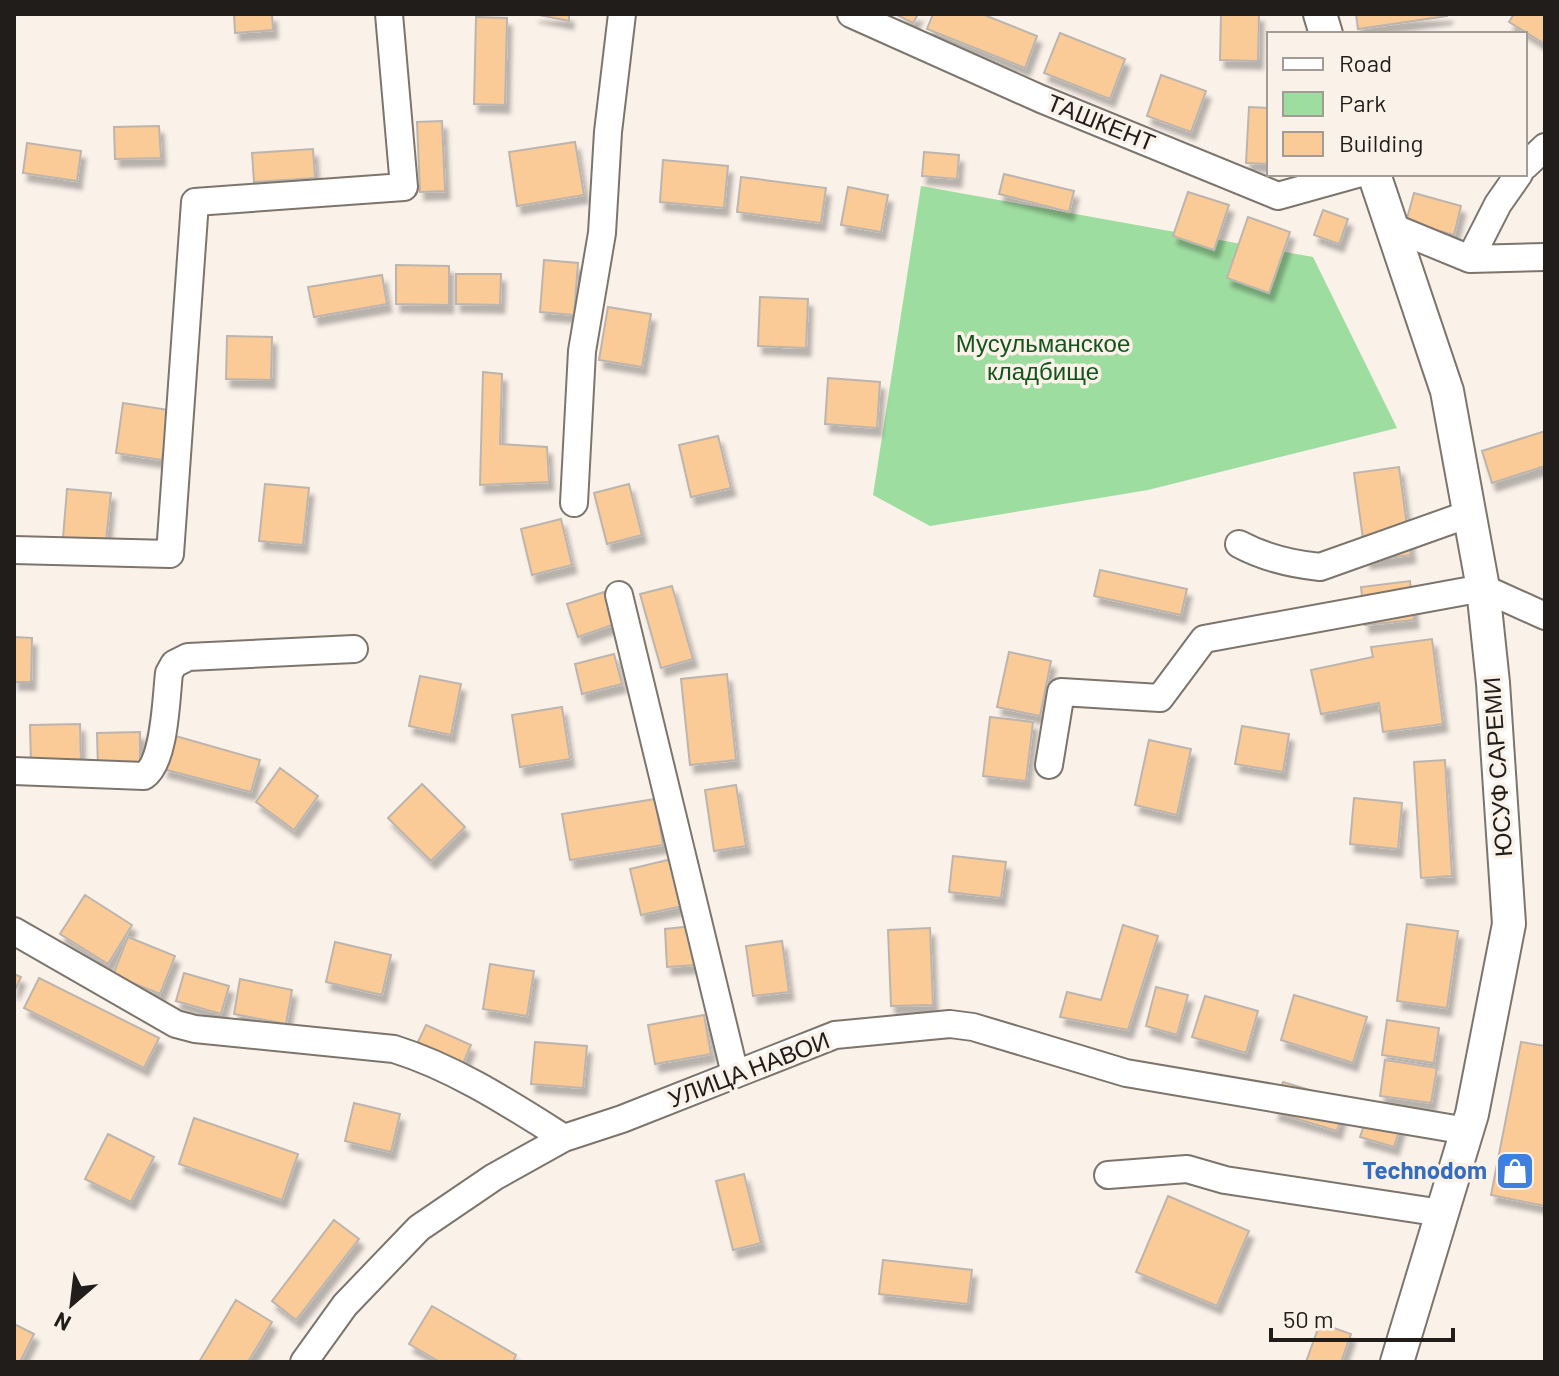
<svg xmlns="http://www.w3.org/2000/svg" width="1559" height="1376" viewBox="0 0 1559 1376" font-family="Barlow,sans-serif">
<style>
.green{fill:#9edda0}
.building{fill:#fbcb97;stroke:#bdb5ad;stroke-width:2;filter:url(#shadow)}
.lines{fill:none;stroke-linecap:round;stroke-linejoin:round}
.minor-casing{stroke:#7c756d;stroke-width:30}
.major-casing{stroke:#7c756d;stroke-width:36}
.minor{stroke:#fff;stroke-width:26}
.major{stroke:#fff;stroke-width:32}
.labels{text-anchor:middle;stroke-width:7;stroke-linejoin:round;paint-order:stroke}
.street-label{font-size:24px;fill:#201d1a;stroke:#faf1e9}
.park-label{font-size:24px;fill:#12551c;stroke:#faf1e9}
.shop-label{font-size:24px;font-weight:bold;fill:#366cbe;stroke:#faf1e9;text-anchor:end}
</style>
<defs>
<filter id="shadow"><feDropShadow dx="4.5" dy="8" stdDeviation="2" flood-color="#0004"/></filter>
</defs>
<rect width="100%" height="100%" fill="#faf1e9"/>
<path class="green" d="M921,186L1313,257L1397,428L1148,490L930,526L873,495Z"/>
<path class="building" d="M234,14H272L273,30L235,33Z
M534,14H569V21Z
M895,14H918L913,23Z
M933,14H982L1037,36L1025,68L927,29Z
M1221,14H1259L1258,61L1220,60Z
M1356,14H1448L1447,16L1358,29Z
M1514,14H1545V44L1509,22Z
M476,17L507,18L505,105L474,104Z
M1060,33L1125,59L1110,99L1044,73Z
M1161,75L1206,91L1191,132L1147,116Z
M1249,107L1269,108V164L1246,163Z
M442,121L445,191L420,192L417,122Z
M159,126L161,158L115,159L114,127Z
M575,142L584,195L517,206L509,152Z
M27,143L81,151L77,181L23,173Z
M313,149L315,178L254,182L252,153Z
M924,152L959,155L957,179L922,176Z
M663,160L728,166L724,208L660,202Z
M1004,174L1074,191L1069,212L999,194Z
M741,177L826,188L821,223L737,212Z
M848,187L888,195L881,232L841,225Z
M1188,192L1229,205L1214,250L1173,236Z
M1414,193L1461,206L1454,235L1406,222Z
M1323,210L1348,219L1339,244L1314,235Z
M1248,217L1290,232L1269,293L1227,278Z
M544,260L578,263L574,315L540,312Z
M396,265L449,266V305L396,304Z
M456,274H501L500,305L456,304Z
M382,275L387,304L314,317L308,287Z
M760,297L808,299L806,348L758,346Z
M608,307L651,314L642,367L599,360Z
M227,336L272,337L271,380L226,379Z
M483,372L502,374L500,444L547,447L549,482L480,485Z
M828,378L880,382L877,428L825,424Z
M123,403L169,410L162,460L116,453Z
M1545,431V466L1492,483L1482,451Z
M718,436L731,488L691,497L679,445Z
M1399,467L1411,555L1366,561L1354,473Z
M265,484L309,488L303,545L259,541Z
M629,484L642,535L607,544L594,493Z
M67,489L111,493L106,541L63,538Z
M561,519L572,565L532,575L521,529Z
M1100,570L1187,589L1181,615L1094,596Z
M1410,581L1414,620L1365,625L1361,587Z
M672,586L693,659L661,668L640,594Z
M604,592L615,624L578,637L567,604Z
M14,637L32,638L31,682H14Z
M1432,639L1443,724L1383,732L1379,703L1321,714L1311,670L1373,657L1371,647Z
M1009,652L1051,661L1040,716L997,707Z
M614,654L622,684L582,694L575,664Z
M727,674L736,760L690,765L681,679Z
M420,676L461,684L451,735L409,726Z
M562,707L570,759L520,767L512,715Z
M990,717L1033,722L1026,781L983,776Z
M80,724L81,762L31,763L30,725Z
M1242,726L1289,734L1283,772L1235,764Z
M140,732V767L98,768L97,733Z
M172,735L260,760L251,792L163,769Z
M1149,740L1191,749L1177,815L1135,805Z
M1445,760L1452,876L1421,878L1414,762Z
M280,768L318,796L294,830L256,802Z
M422,784L465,827L431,861L388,818Z
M736,785L746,846L714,851L705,790Z
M1354,798L1402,803L1398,849L1350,844Z
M655,799L663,845L570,860L562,814Z
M953,856L1006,862L1001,898L949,892Z
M676,858L687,905L641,915L630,869Z
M85,895L132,925L108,964L60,934Z
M1407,924L1458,931L1447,1008L1397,1001Z
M1123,925L1158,936L1128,1030L1060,1017L1067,992L1101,1000Z
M693,926L696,965L667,967L665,929Z
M930,928L933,1005L891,1006L888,930Z
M128,937L175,956L160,994L113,975Z
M782,941L789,992L753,996L746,946Z
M335,942L391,955L382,995L326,982Z
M490,964L534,971L527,1016L483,1009Z
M184,973L229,986L221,1014L176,1001Z
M14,974L21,977L14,992Z
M39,978L159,1038L144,1068L24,1008Z
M240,979L292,990L286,1024L234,1014Z
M1156,987L1188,995L1177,1035L1146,1026Z
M1294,995L1367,1017L1353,1063L1281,1040Z
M1205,996L1258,1011L1246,1053L1192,1037Z
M704,1015L711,1054L655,1064L648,1025Z
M1387,1020L1439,1028L1434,1063L1382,1055Z
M426,1025L471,1045L462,1066L416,1046Z
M535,1042L587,1046L583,1088L531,1084Z
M1521,1042L1545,1046V1206L1491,1195Z
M1385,1060L1437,1068L1431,1103L1380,1096Z
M1283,1082L1346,1101L1337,1131L1274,1112Z
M354,1103L400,1114L391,1152L345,1141Z
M1385,1113L1403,1118L1394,1147L1360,1137L1364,1125L1380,1130Z
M194,1118L298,1154L282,1200L179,1164Z
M108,1134L154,1157L131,1202L85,1179Z
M744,1174L761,1243L733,1250L716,1181Z
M1168,1196L1249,1231L1217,1306L1136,1272Z
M334,1220L359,1239L296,1320L272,1301Z
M883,1260L972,1270L968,1304L879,1294Z
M236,1300L272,1322L248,1362H199Z
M432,1306L516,1355L513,1362H440L409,1344Z
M1320,1323L1351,1334L1341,1362H1306Z
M14,1324L34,1334L20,1362H14Z"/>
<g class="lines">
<g class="minor-casing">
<path id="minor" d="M851,14L1041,99L1278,196L1357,174
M1525,166L1545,147
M1392,227L1470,259L1545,257
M1470,259L1498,204L1519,174
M574,503L582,351L602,233L608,132L622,14
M1239,544C1265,558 1291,564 1320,567L1469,514
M14,550L170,554L195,202L404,187L389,14
M619,595L735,1074
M1049,765L1061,692L1160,698L1204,639L1483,588L1545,616
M14,771L144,776C165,762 166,699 169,673L174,664L188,657L354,649
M14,931L176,1024L195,1029L394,1049C455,1068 510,1104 564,1138
M1108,1175L1187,1169L1225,1180L1442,1213
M304,1362L345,1305L419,1228L494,1177L564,1138L622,1119L835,1035L950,1024L973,1027L1126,1073L1467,1131"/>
</g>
<g class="major-casing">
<path id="major" d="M1320,14L1326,34
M1374,174L1447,391L1483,588L1493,683L1509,924L1472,1114L1397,1362"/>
</g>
<use href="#minor" class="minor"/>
<use href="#major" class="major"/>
</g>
<defs>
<g id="shop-square" transform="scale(2)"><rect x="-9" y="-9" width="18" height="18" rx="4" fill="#3f7fe0" stroke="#faf1e9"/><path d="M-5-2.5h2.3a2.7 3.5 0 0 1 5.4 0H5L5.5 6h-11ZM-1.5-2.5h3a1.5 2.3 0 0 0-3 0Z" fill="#fff"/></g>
</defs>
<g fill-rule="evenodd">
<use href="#shop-square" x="1515" y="1171"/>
</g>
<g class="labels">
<g class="street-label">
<text transform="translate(1101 123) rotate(22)" y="8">ТАШКЕНТ</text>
<text transform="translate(1498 767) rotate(-94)" y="8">ЮСУФ САРЕМИ</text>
<text transform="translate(749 1070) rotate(-21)" y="8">УЛИЦА НАВОИ</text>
</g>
<g class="park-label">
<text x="1043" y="352">Мусульманское<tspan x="1043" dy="28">кладбище</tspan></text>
</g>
<g class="shop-label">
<text x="1487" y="1179">Technodom</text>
</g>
</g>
<rect width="1559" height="1376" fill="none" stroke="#201d1a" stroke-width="32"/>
<rect x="1267" y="32" width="260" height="144" fill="#faf1e9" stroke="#a39c96" stroke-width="2"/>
<rect x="1283" y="58" width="40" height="12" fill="#ffffff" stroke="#a39c96" stroke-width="2"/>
<text x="1339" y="72" font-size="24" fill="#201d1a">Road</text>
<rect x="1283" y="92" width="40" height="24" fill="#9edda0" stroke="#a39c96" stroke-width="2"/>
<text x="1339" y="112" font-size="24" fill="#201d1a">Park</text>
<rect x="1283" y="132" width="40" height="24" fill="#fbcb97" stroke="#a39c96" stroke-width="2"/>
<text x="1339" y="152" font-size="24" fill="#201d1a">Building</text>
<g transform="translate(72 1304) rotate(208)" stroke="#faf1e9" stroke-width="6" paint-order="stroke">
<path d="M0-6L14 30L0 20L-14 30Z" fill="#201d1a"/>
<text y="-12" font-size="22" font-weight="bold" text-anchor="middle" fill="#201d1a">N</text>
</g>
<path d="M1271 1328v12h182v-12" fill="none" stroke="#201d1a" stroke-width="4"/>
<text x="1283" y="1328" font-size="24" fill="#201d1a" stroke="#faf1e9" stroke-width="6" paint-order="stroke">50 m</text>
</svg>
